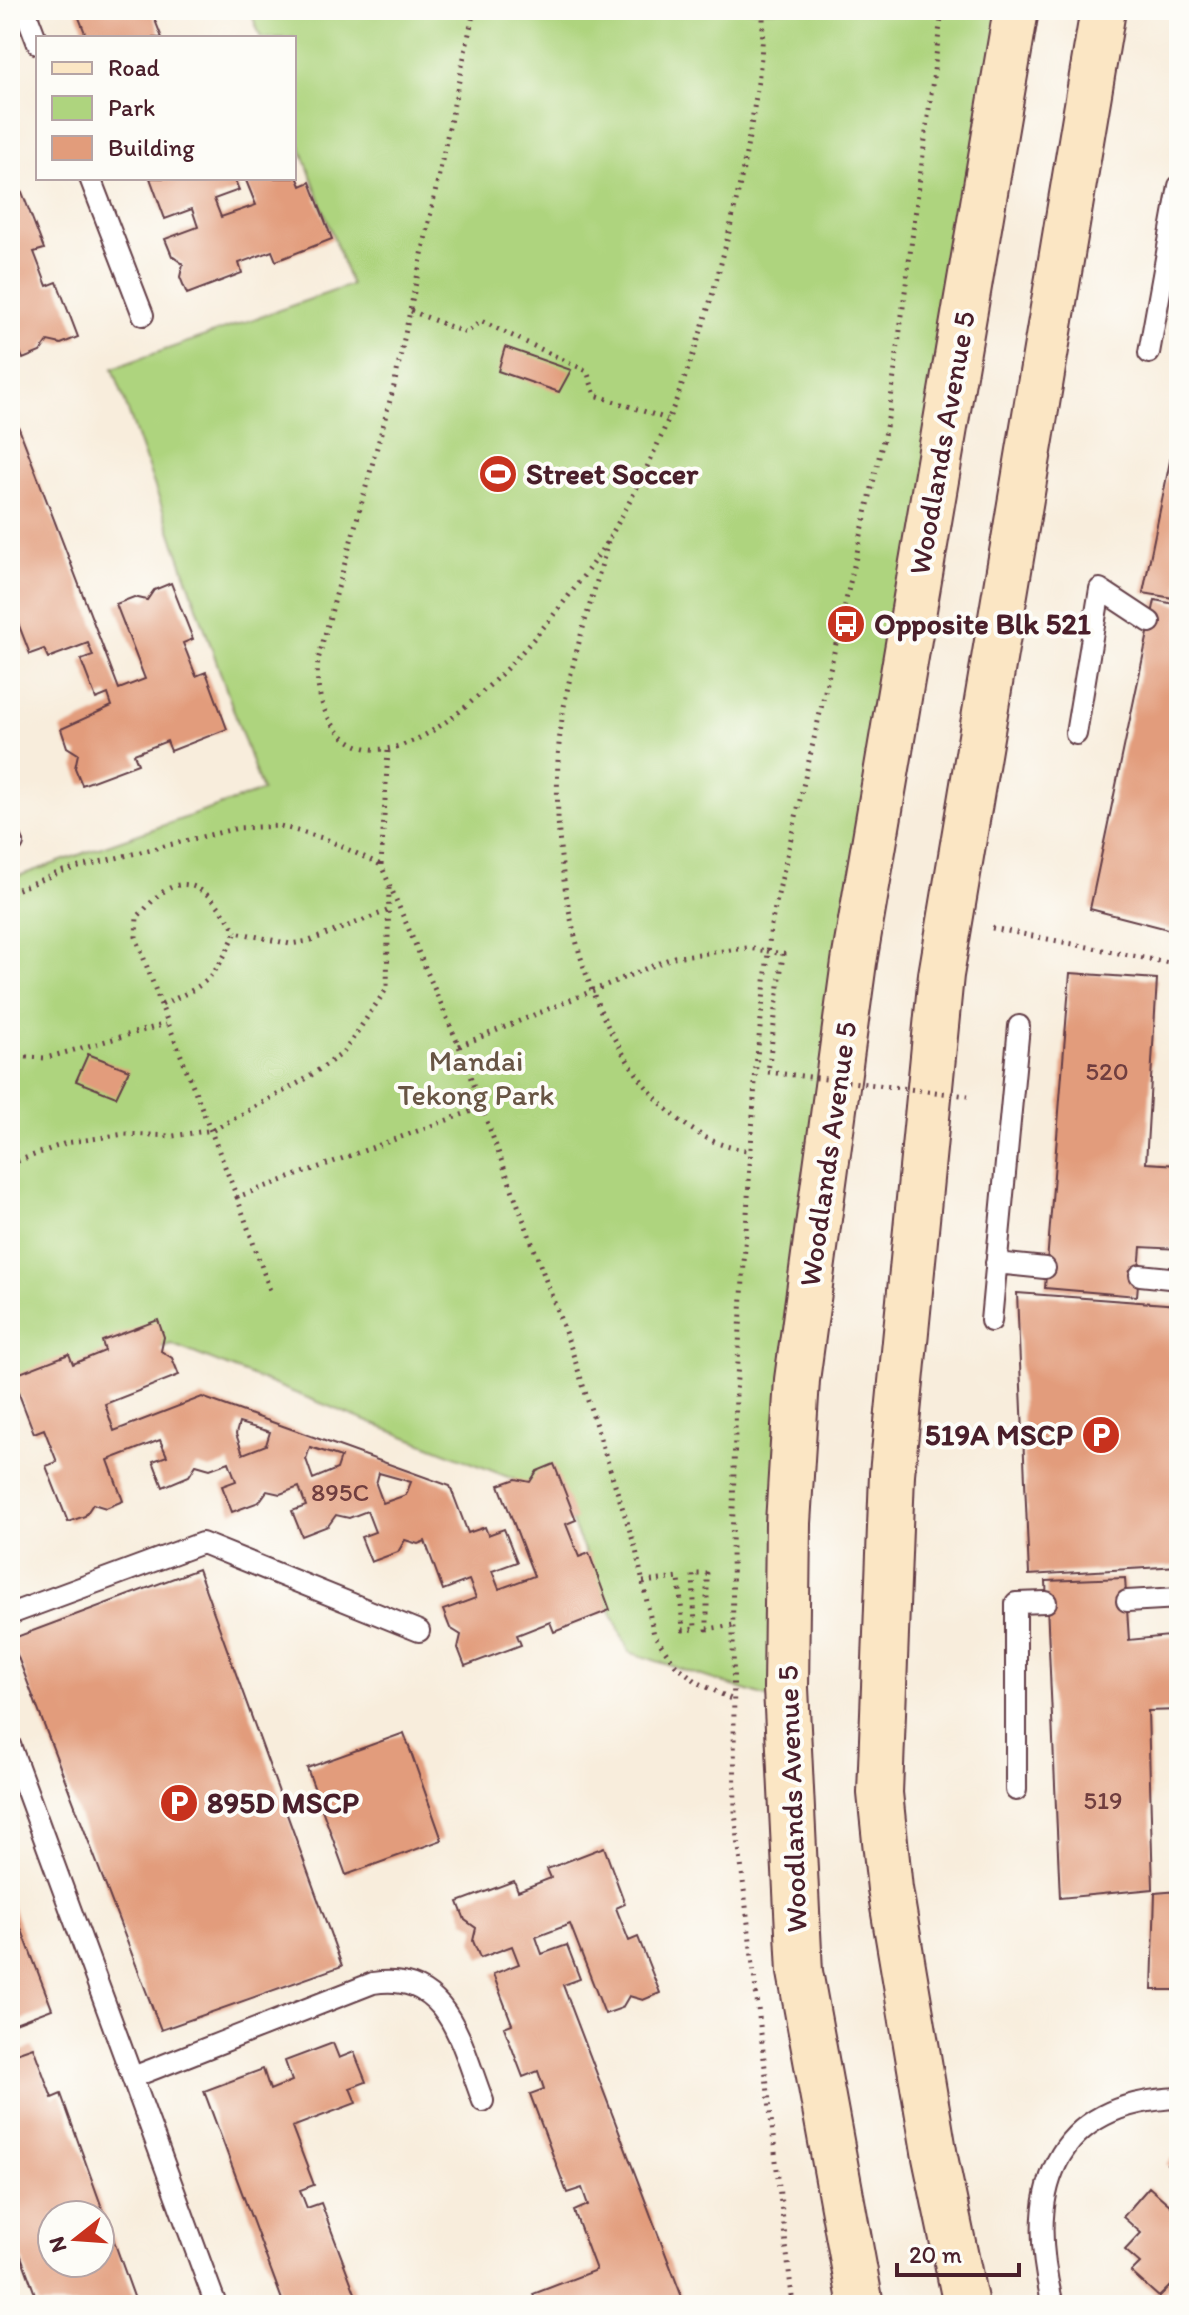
<svg xmlns="http://www.w3.org/2000/svg" width="1189" height="2315" viewBox="0 0 1189 2315" font-family="Itim,sans-serif">
<style>
.green{fill:#aed47e;stroke:#7c7a54;stroke-width:2}
.building{fill:#e29c7b;fill-rule:evenodd}
.lines{fill:none;stroke-linecap:round;stroke-linejoin:round}
.service-casing{stroke:#643e46;stroke-width:24}
.secondary-casing{stroke:#643e46;stroke-width:48}
.path{stroke:#643e46;stroke-width:5;stroke-dasharray:2 6;stroke-linecap:butt}
.service{stroke:#fff;stroke-width:20}
.secondary{stroke:#fbe6c4;stroke-width:44}
.path-bridge{stroke:#643e46;stroke-width:5;stroke-dasharray:2 6;stroke-linecap:butt}
.labels{text-anchor:middle;stroke-width:8;stroke-linejoin:round;paint-order:stroke}
.number-label{font-size:26px;fill:#703e3f}
.street-label{font-size:30px;fill:#4a1f2b;stroke:#fdfcf7}
.poi-label{font-size:30px;font-weight:bold;fill:#4a1f2b;stroke:#fdfcf7;text-anchor:start}
.park-label{font-size:30px;fill:#685544;stroke:#fdfcf7}
</style>
<rect width="100%" height="100%" fill="#fdfcf7"/>
<filter id="ink" filterUnits="userSpaceOnUse"><feTurbulence type="fractalNoise" baseFrequency=".0125" numOctaves="2"/><feDisplacementMap in="SourceGraphic" scale="16" xChannelSelector="R" yChannelSelector="G"/><feConvolveMatrix kernelMatrix="1 2 1 2 8 2 1 2 1" color-interpolation-filters="sRGB"/></filter>
<filter id="wash" filterUnits="userSpaceOnUse"><feTurbulence type="fractalNoise" baseFrequency=".006" numOctaves="4" result="noise"/><feDisplacementMap in="SourceGraphic" scale="32" xChannelSelector="R" yChannelSelector="G"/><feGaussianBlur stdDeviation="1.8" result="paint"/><feColorMatrix in="noise" values="0 0 0 0 0 0 0 0 0 0 0 0 0 0 0 0 0 1.4 0 .05"/><feComposite in="paint" operator="in"/></filter>
<g filter="url(#wash)">
<rect width="100%" height="100%" fill="#f8eddc"/>
<path class="green" d="M250,10H1016L852,962L784,1703L629,1652L561,1498L171,1344L10,1398V879L262,791L113,368L351,285L294,129V38H261Z"/>
<g id="blocks">
<path class="building" d="M76,10H151L162,38H87Z
M10,130L20,155L10,159Z
M294,169L301,186L310,182L332,239L276,261L272,251L239,263L242,273L187,294L180,277L183,264L172,256L165,239L198,227L192,209L165,219L150,178H234L239,190L214,199L221,217L256,205L245,178H294Z
M22,192L44,249L34,252L47,286L57,282L78,337L61,344L48,341L40,352L23,359L10,326V196Z
M505,347L571,370L559,392L498,371Z
M10,405L119,689L145,679L116,604L134,597L147,600L154,590L171,583L193,639L183,643L196,676L206,672L227,729L171,751L167,741L134,754L138,764L82,785L75,768L78,754L67,747L61,729L112,706L108,694L96,699L81,660L93,656L88,643L48,658L44,649L30,654L10,602Z
M1178,422H1179V599L1143,593Z
M1155,600L1179,605V932L1090,909Z
M1070,973L1157,979L1146,1163L1179,1165V1249L1141,1247L1137,1296L1045,1288Z
M88,1054L129,1070L116,1097L76,1081Z
M1017,1293L1179,1305V1566L1029,1575Z
M158,1320L164,1337L161,1351L172,1358L179,1375L105,1404L114,1431L202,1397L450,1486L468,1533L485,1527L488,1535L504,1529L517,1562L492,1571L499,1589L534,1576L499,1485L516,1479L530,1482L537,1471L554,1464L576,1520L566,1524L579,1557L589,1553L610,1610L554,1632L550,1622L517,1635L521,1645L465,1666L458,1648L461,1635L450,1628L443,1610L476,1598L469,1580L443,1590L425,1541L418,1544L405,1540L398,1552L371,1562L361,1537L375,1532L367,1511L349,1518L336,1515L328,1526L302,1536L292,1511L306,1506L299,1487L280,1494L267,1491L259,1502L232,1512L222,1486L236,1481L229,1462L210,1469L196,1465L189,1476L163,1487L153,1461L167,1456L160,1440L108,1460L123,1501L106,1508L93,1504L85,1516L68,1522L46,1466L57,1462L44,1429L34,1433L12,1376L69,1354L73,1364L105,1351L102,1341ZM239,1423L270,1432L266,1445L243,1454L236,1434ZM310,1447L341,1457L337,1469L313,1479L306,1459ZM379,1473L411,1482L406,1495L383,1503L376,1484Z
M198,1569L342,1966L161,2030L11,1639Z
M1125,1578L1129,1640L1179,1635V1710L1148,1711L1153,1889L1060,1898L1046,1581Z
M404,1733L442,1840L346,1875L307,1768Z
M604,1847L625,1904L616,1908L629,1941L638,1937L660,1993L643,2000L629,1996L622,2008L605,2014L570,1924L536,1937L542,1954L567,1945L580,1979L563,1985L685,2305H537L533,2294L596,2270L574,2211L588,2205L582,2188L567,2193L530,2094L544,2089L538,2071L523,2077L504,2027L512,2024L493,1974L519,1964L512,1946L480,1958L473,1941L476,1928L465,1920L458,1902L514,1881L518,1891L551,1878L547,1869Z
M1179,1891V1990H1152L1155,1893Z
M10,1899L52,2009L10,2025Z
M333,2043L339,2058L354,2052L366,2082L350,2088L356,2103L292,2127L314,2185L300,2190L307,2208L321,2203L358,2301L348,2305H284L204,2091L263,2069L270,2090L292,2081L285,2061Z
M33,2047L52,2098L61,2094L137,2305H39L10,2226V2055ZM52,2215H100V2263H52Z
M1179,2151V2175L1167,2164Z
M1149,2187L1179,2213V2294L1170,2286L1159,2297L1131,2272L1140,2263L1125,2250L1141,2233L1123,2217Z"/>
</g>
</g>
<g filter="url(#ink)">
<use href="#blocks" fill-opacity="0" stroke="#643e46" stroke-width="2"/>
<g class="lines">
<g class="service-casing">
<path id="service" d="M25,10L38,44
M90,178L143,315
M1149,353L1179,186
M1076,734L1100,589L1150,622
M10,836L13,843
M996,1263L1045,1268
M1140,1275L1179,1279
M991,1321L1019,1026
M1127,1601L1179,1598
M10,1614L202,1543L419,1631
M10,1745L216,2305
M1016,1790V1603L1046,1602
M133,2077L373,1983C449,1971 461,2045 483,2101
M1053,2305C1025,2194 1050,2103 1179,2098"/>
</g>
<g class="secondary-casing">
<path id="secondary" d="M861,2305L800,1972L786,1688L788,1523L797,1380L854,962L1016,10
M966,2305L935,2157L890,1889L880,1793L892,1474L941,975L1103,10"/>
</g>
<path class="path" d="M474,10L394,386L318,660C315,689 322,717 344,737C420,802 577,592 611,535C680,417 722,282 747,148C755,103 764,56 763,10
M411,311L466,333L481,321L587,371L595,395L667,419
M608,542C589,613 561,686 558,760C553,875 578,1013 658,1100C682,1126 715,1149 751,1150
M388,751L381,865L459,1046L571,1348L636,1550L654,1635L675,1664L697,1682L733,1700
M10,892L63,871L238,828L280,826L326,839L381,865
M387,911L309,941L290,944L236,932C214,979 209,984 161,1005L237,1197L483,1107
M992,928L1179,965
M767,951L783,954L768,1072
M161,1005L136,937L137,917C146,909 155,896 166,890C197,870 223,910 236,932
M459,1046L674,957L747,948L767,951
M10,1056L46,1058L166,1024
M10,1164L66,1143L124,1134L173,1136L213,1130L304,1080L343,1053L387,988L389,887
M237,1197L271,1293
M643,1582L679,1578L683,1630L695,1629L693,1574H707V1629L734,1625
M793,2305L735,1813L732,1547L736,1394L756,1066L771,925L889,414L942,10"/>
<use href="#service" class="service"/>
<use href="#secondary" class="secondary"/>
<path class="path-bridge" d="M768,1072L968,1096"/>
</g>
</g>
<defs>
<g id="stadium-disc" transform="scale(2)"><circle r="9.5" fill="#c8321e" stroke="#fdfcf7"/><path d="M0-5a6.5 5 0 1 0 0 10a6.5 5 0 1 0 0-10ZM-3.5-1.8h7v3.6h-7Z" fill="#fff"/></g>
<g id="bus-disc" transform="scale(2)"><circle r="9.5" fill="#c8321e" stroke="#fdfcf7"/><path d="M-5-6H5V4H4V6H2V4H-2V6H-4V4H-5ZM-3.5-4V0h7V-4ZM-3.5 1.2v1.5H-2V1.2ZM2 1.2v1.5H3.5V1.2Z" fill="#fff"/></g>
<g id="parking-disc" transform="scale(2)"><circle r="9.5" fill="#c8321e" stroke="#fdfcf7"/><path d="M-3.5-5.5H1a3.5 3.5 0 0 1 0 7H-1V5.5H-3.5ZM-1-3.4V-.6H.8a1.4 1.4 0 0 0 0-2.8Z" fill="#fff"/></g>
</defs>
<g fill-rule="evenodd">
<use href="#stadium-disc" x="498" y="474"/>
<use href="#bus-disc" x="846" y="624"/>
<use href="#parking-disc" x="1101" y="1435"/>
<use href="#parking-disc" x="179" y="1803"/>
</g>
<g class="labels">
<g class="number-label">
<text x="1107" y="1080">520</text>
<text x="340" y="1501">895C</text>
<text x="1103" y="1809">519</text>
</g>
<g class="street-label">
<text transform="translate(942 443) rotate(-80)" y="10">Woodlands Avenue 5</text>
<text transform="translate(828 1154) rotate(-82)" y="10">Woodlands Avenue 5</text>
<text transform="translate(792 1799) rotate(-92)" y="10">Woodlands Avenue 5</text>
</g>
<g class="poi-label">
<text x="526" y="484">Street Soccer</text>
<text x="874" y="634">Opposite Blk 521</text>
<text x="1073" y="1445" text-anchor="end">519A MSCP</text>
<text x="207" y="1813">895D MSCP</text>
</g>
<g class="park-label">
<text x="476" y="1071">Mandai<tspan x="476" dy="34">Tekong Park</tspan></text>
</g>
</g>
<rect width="1189" height="2315" fill="none" stroke="#fdfcf7" stroke-width="40"/>
<rect x="36" y="36" width="260" height="144" fill="#fdfcf7" stroke="#b5a4a5" stroke-width="2"/>
<rect x="52" y="62" width="40" height="12" fill="#fbe6c4" stroke="#b5a4a5" stroke-width="2"/>
<text x="108" y="76" font-size="24" fill="#4a1f2b">Road</text>
<rect x="52" y="96" width="40" height="24" fill="#aed47e" stroke="#b5a4a5" stroke-width="2"/>
<text x="108" y="116" font-size="24" fill="#4a1f2b">Park</text>
<rect x="52" y="136" width="40" height="24" fill="#e29c7b" stroke="#b5a4a5" stroke-width="2"/>
<text x="108" y="156" font-size="24" fill="#4a1f2b">Building</text>
<g transform="translate(76 2239) rotate(253)"><circle r="38" fill="#fdfcf7" stroke="#b5a4a5" stroke-width="2"/>
<path d="M0-6L14 30L0 20L-14 30Z" fill="#c8321e"/>
<text y="-12" font-size="22" font-weight="bold" text-anchor="middle" fill="#4a1f2b">N</text>
</g>
<path d="M897 2263v12h122v-12" fill="none" stroke="#4a1f2b" stroke-width="4"/>
<text x="909" y="2263" font-size="24" fill="#4a1f2b" stroke="#fdfcf7" stroke-width="6" paint-order="stroke">20 m</text>
</svg>
